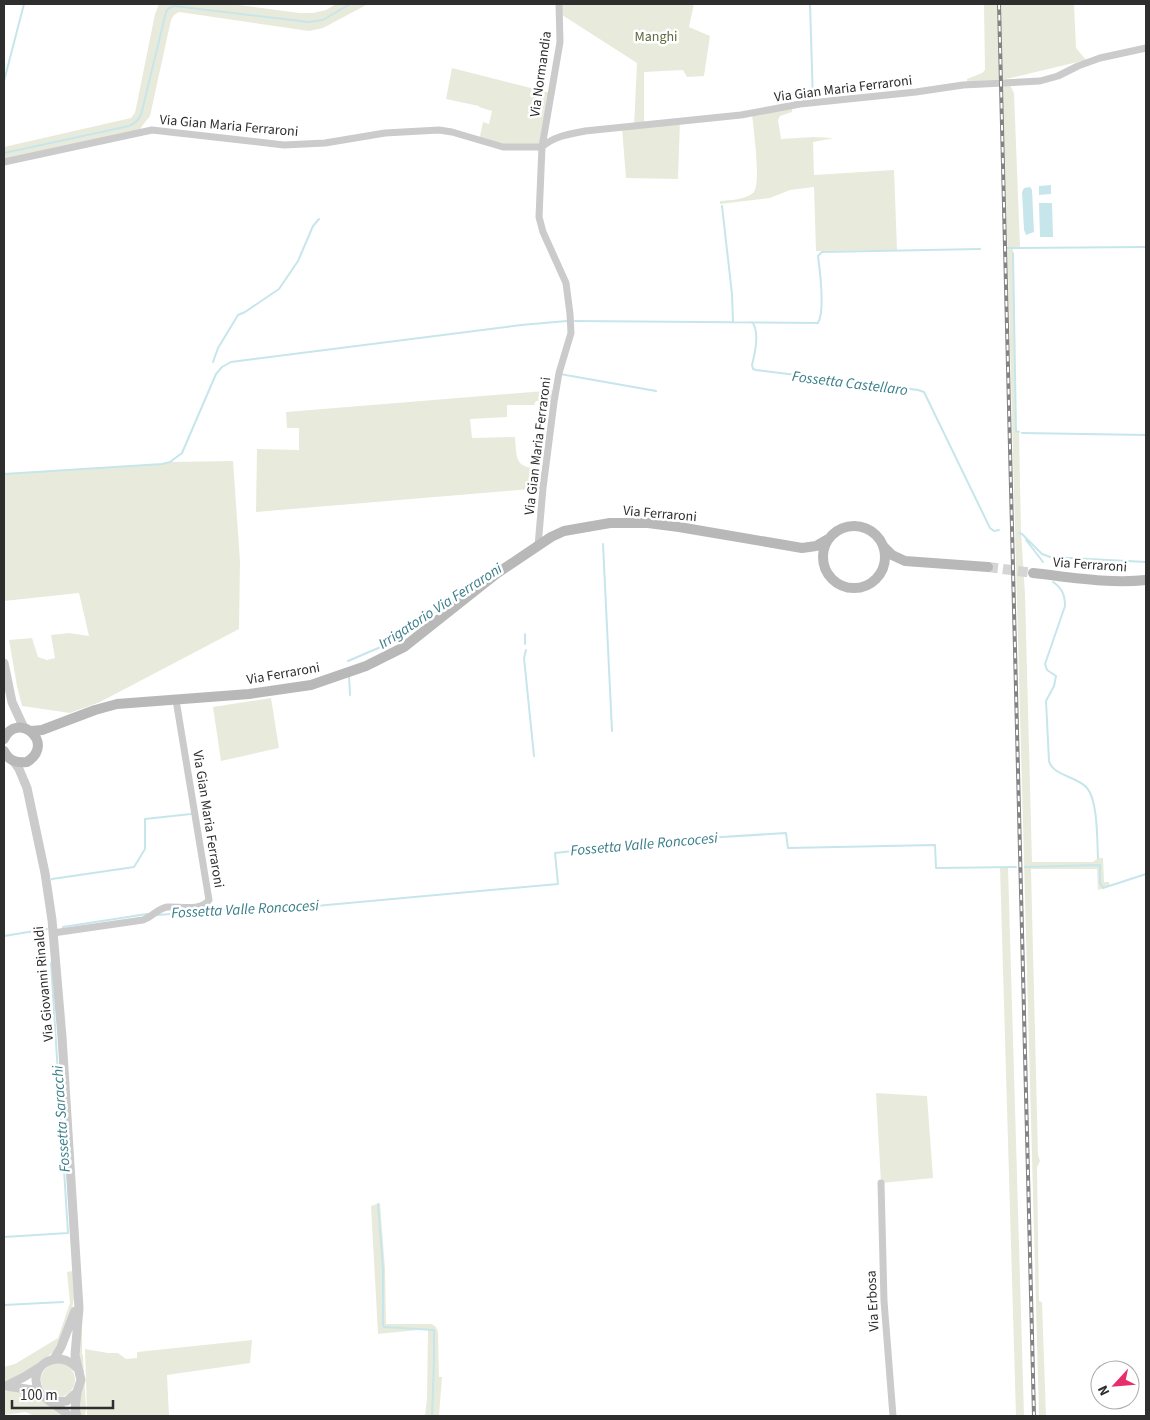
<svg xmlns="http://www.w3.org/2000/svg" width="1150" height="1420" viewBox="0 0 1150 1420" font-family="'Source Sans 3',sans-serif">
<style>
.green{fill:#e8ebdb}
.water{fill:#c7e6eb}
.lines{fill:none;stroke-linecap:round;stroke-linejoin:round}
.stream{stroke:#c7e6eb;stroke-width:2}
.secondary-tunnel{stroke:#d5d5d5;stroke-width:10;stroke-dasharray:10 5;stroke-linecap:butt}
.minor{stroke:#cbcbcb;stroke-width:7}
.tertiary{stroke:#cbcbcb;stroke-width:9}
.secondary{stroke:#b8b8b8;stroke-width:10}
.rail-casing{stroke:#838383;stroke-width:4}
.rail{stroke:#fff;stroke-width:2;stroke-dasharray:5.5;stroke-linecap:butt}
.labels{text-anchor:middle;stroke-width:5;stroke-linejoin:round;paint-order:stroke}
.park-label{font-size:14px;fill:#5c693b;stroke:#fff}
.street-label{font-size:14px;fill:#2e2e2e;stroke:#fff}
.water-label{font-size:15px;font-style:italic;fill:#397e8a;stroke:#fff}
</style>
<rect width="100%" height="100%" fill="#fff"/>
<path class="green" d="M159,4H230L300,13H313L326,10L336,4H368L323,28L309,31L179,12L174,15L171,20L150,116L142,126L139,132L4,160V147L131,118L135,113L155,14Z
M559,4H694L689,27L710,36L704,76L687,77L683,70L644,72V126L680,121L678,179L626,178L622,128L634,127L637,63L559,13Z
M984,4H1074L1076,48L1086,60L1006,79L967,82V79L982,73L985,70Z
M452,68L551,93L542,147H522L479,141L483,122L489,124L492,111L479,107V106L446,99Z
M1003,85H1010L1014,93L1020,247L1013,249L1016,431L1019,432L1021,531L1025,594L1032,862H1093L1098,858H1103L1104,882H1109L1110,886L1098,890L1097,869H1031L1038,1155L1040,1161L1037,1167L1039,1301L1042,1302L1046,1416H1039Z
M792,106V112L780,116L778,120L781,139L813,137L834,138L813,142L814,175L894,170L897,250L816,251L814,187L790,190L770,198L720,204V201C730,200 745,200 753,193C762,185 753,127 752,113Z
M556,390L554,402L536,401L534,405H507V417L470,419L472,438L515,437C517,468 517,464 545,472L543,488L256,512L257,449L299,450V428H287L286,412Z
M233,461L240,561L239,629L100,702L70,713L22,706L17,686L9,640L32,638L38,657L47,660L55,658L51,635L69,633L89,636L79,593L4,601V474L162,464L170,462Z
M271,698L279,748L221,761L213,707Z
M1000,867H1008L1024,1416H1016Z
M876,1093L927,1096L933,1178L881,1183Z
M380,1203L385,1269L386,1324H432L436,1327L438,1332L439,1377H442L439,1416H425L427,1399L428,1329L378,1334L371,1206Z
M79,1270L70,1320L53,1352L36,1366L9,1381H4V1367L15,1364L58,1338L70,1303L67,1272Z
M82,1326V1353L83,1356L86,1409L85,1416H79L77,1360Z
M252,1340L250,1363L167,1375L169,1416H87L85,1349L108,1353H118L126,1359L137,1358V1352Z
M41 1380a17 17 0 1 1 34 0a17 17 0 1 1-34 0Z
M16,1390C35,1395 49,1405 65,1416H34L26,1412L4,1415V1391Z"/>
<path class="water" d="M1051,185V194L1039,195V186Z
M1030,187L1032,190L1034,232L1026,235L1024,230L1022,192L1024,188Z
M1039,203H1052L1053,237H1040Z"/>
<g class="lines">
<path class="stream" d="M810,4L813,101
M4,81L24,4
M4,153L129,126C137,122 140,119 142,111L165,16C166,10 168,8 174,6L309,22L323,20L350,4
M722,206L732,294L733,322
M1007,248L1146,247
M1013,253L1016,431L1019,432
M575,321L818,323C825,311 820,271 818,256L822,252L980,249
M752,322C760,332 755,353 752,365L753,369L756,370L918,390L924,392L990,528L994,531L999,530
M213,362L218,348L238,315L245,312L279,289L298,261L313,226L319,219
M560,374L656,391
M1022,433L1146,435
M4,474L162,464L170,462L182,453L216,374L222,367L231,362L521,325L567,321
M539,489L541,479
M1019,533L1022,534L1042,554L1050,557L1146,562
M1026,540L1043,562
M603,544L612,731
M1053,582C1062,588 1065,595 1065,606L1045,664L1047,670L1056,676L1054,686L1046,701L1049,761C1053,776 1077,776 1087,788C1098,801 1097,840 1098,858
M525,634V644
M526,650L524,658L534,756
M348,661L390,643L480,581
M349,675L350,695
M1025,867L1100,865V883L1103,888L1146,874
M52,879L134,867L145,849V819L191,814
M157,915L269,907H305L558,884L555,853L674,840L786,833L788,848L935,845L936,868L1016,867
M63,927L147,914
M4,936L47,929
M378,1204L383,1269V1325L384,1327L434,1330V1361L432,1416
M4,1237L68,1233L51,963
M4,1305L63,1302"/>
<path class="secondary-tunnel" d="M988,567L1033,573"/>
<path class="minor" d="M4,162L152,130L284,145L325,143L385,133L439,130L452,132L503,147H542C554,136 570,134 585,131L741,115L800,104L916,92L963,85L1040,81L1058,76L1078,66L1100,58L1146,48
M538,546L543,488L554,402L559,373L571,333L570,314L566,283L543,232L539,217L542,147L560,42L559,4
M53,933L143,920C152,917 157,909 167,907C179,906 200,912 209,900L176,700
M881,1183L884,1301L893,1416"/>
<path class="tertiary" d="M4,663L12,702L24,728
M14,762L19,769L27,788L45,873L52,920L62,1037L79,1308L75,1355L81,1380L77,1392L75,1409L77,1416
M54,1359L61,1347L75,1311
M6,1386L24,1377L40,1367
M6,1386L33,1390L42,1395
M53,1402L67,1401L77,1392
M69,1416C61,1407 44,1400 39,1391C26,1366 58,1347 77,1368"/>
<path class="secondary" d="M823 557a31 31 0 1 1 62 0a31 31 0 1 1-62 0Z
M884,547L892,555L905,561L988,567
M1033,573C1070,577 1109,584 1146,580
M31,731L42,730L95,710L117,704L249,694L311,685L366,666L404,647L496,574L551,537L564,531L610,523H648L679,527L802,548L816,546L828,539
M4,739C17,710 57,743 27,762C16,763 9,761 4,751"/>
<g class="rail-casing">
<path id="rail" d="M999,4L1034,1416"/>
</g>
<use href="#rail" class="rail"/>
</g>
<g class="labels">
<g class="park-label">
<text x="656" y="41">Manghi</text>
</g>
<g class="street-label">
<text transform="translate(540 74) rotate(-82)" y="5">Via Normandia</text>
<text transform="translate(843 88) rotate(-7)" y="5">Via Gian Maria Ferraroni</text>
<text transform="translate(229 125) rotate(5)" y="5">Via Gian Maria Ferraroni</text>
<text transform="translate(537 446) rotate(-83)" y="5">Via Gian Maria Ferraroni</text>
<text transform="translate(660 513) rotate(5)" y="5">Via Ferraroni</text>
<text transform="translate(1090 564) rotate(4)" y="5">Via Ferraroni</text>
<text transform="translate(283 673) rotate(-10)" y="5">Via Ferraroni</text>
<text transform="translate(209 819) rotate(81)" y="5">Via Gian Maria Ferraroni</text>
<text transform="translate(43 984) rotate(-95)" y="5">Via Giovanni Rinaldi</text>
<text transform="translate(872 1301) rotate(-93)" y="5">Via Erbosa</text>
</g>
<g class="water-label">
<text transform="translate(850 383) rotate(7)" y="5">Fossetta Castellaro</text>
<text transform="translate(440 606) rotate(-33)" y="5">Irrigatorio Via Ferraroni</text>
<text transform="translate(644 844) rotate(-5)" y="5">Fossetta Valle Roncocesi</text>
<text transform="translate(245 909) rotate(-3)" y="5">Fossetta Valle Roncocesi</text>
<text transform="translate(61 1119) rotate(-94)" y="5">Fossetta Saracchi</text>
</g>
</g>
<rect width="1150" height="1420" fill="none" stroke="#2e2e2e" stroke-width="10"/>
<g transform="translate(1115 1385) rotate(244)"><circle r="24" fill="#ffffff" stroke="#ababab"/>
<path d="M0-4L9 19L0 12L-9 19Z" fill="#e62f6a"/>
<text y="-8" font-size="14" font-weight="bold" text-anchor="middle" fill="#2e2e2e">N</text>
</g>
<path d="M12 1400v8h101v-8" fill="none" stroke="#2e2e2e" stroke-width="2.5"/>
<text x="20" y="1400" font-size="15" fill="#2e2e2e" stroke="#ffffff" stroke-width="4" paint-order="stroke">100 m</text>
</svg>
